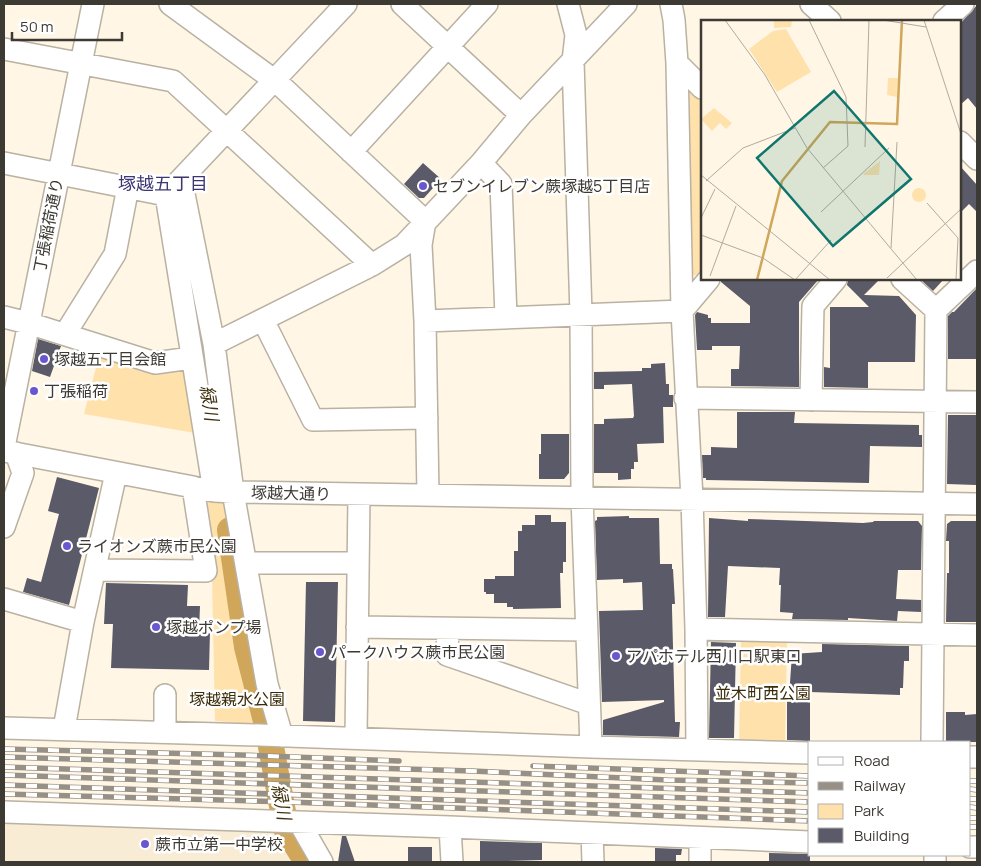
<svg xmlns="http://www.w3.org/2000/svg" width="981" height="866" viewBox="0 0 981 866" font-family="Manrope,'Noto Sans JP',sans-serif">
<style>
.built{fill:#f9ecd5}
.green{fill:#ffe1ac}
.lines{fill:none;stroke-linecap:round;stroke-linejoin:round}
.river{stroke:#cfa65a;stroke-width:26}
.building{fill:#5a5a69}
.minor-casing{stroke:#b9b1a2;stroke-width:24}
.minor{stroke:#fff;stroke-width:21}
.rail-casing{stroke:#979086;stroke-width:5.5}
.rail{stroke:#fff;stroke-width:4;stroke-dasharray:11;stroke-linecap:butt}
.poi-dot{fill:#6a57d0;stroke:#fff;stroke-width:2}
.labels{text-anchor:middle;stroke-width:5;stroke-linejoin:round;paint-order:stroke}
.poi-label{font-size:16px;fill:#3d3933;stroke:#fff;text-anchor:start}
.street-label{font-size:16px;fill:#3d3933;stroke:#fff}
.park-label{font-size:16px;fill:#3c2c09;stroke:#fff}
.neighbourhood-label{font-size:18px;fill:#3d3672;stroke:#fff}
.water-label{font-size:18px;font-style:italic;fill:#42310f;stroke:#fff}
.inset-river{fill:none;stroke:#cfa65a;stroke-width:2.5}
.inset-road{fill:none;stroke:#b1aa9e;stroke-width:1}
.view{fill:#0f766e;fill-opacity:0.15;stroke:#0f766e;stroke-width:2.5}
.inset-edge{fill:none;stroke:#3d3933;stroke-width:2.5}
</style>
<rect width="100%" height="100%" fill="#fff6e6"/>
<path class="built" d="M4,818L276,827L298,862H4Z"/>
<path class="green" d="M697,92L702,96V278L689,273L687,95Z
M100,352L188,361L201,434L84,414Z
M202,497L226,501L247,647L267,725L215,721L212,576Z
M741,641H787L785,746L739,745Z"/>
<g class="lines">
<path class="river" d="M230,530L247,647L267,725L286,828L307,862"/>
</g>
<path class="building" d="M977,5V109L968,98L960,105V24Z
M423,163L441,179L424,198H419L404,184Z
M960,166L977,185V212L969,204L960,213Z
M721,279H819L799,302V387L731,386V369H739L740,346H712V350H697L695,315L697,312L708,315V318H711V323H750V306L721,282Z
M848,279H880L864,295L899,296L916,315L915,362H868V388L824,387V367L830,368V307H869L847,285Z
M920,279H944L933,291Z
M977,288V359H948V316L952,312H954Z
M38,339L61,346L50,377L32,371Z
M665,363L666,384H669V395H673V407H663L664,443L637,444L638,462H634V469H631V479L618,480V473H594V424H604V419L633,418L634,416L632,384L604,385V389H594V372L642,371V368H651V364Z
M737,412H795L794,423L919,425V435H922V447L870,446L869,483L706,480V478H703L702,455H711V447L737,448Z
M948,415H977L976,485L947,484Z
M541,434H569V473L564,479H539V454H541Z
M57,477L99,488L69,605L23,592L27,578L41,582L59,514L48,511Z
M535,515H551V522H566V562H563V573H560L561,608L513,609V607H507V603H494V594H486V592H484V579H495V576H514V551H518V531H522V525H535Z
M629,516V518H659L660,564H672V569H673L675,604H672V609L675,722H680L679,737L603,735V720L664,702V700L602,702L599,611L643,610L642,582L623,583V579L597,580L595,521L597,520V517Z
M709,518L748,521V519L863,523L873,522L874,521H918L922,526L921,570H898L896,599L921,600V612L898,611L897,621L848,618V620L792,619L793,613L780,612L781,585H779L780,568L728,566L725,617H708Z
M951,521H977V622H946L947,573H949V541H946L947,524Z
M306,582H338L335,722L303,721Z
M106,583L188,585L187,606H200L199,631H210L209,670L111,668L113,624H104Z
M711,642L736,643L734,738H709Z
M822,644L909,646V661H904L903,688H900V695L810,692V741L787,740V697H789L792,654L822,652Z
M946,712H965V715L977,714V742H946Z
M342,836H346L355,862H338Z
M480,841L542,843V860L480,862Z
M408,847H432V862H408Z
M655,848L682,849L681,855H676V862H655Z
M769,853L810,854V861L769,862Z"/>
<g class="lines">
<g class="minor-casing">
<path id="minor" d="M170,4L278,83L425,221L421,245L425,321L428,495
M402,4L521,115
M568,4L576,35L573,61L581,314L582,497L591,747
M671,4L674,20L677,63L682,311L692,499L696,629L697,750
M811,4L830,21
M944,21L963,4
M4,49L173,81L372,265
M677,63L702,88
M960,142L977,159
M351,152L487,4
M4,163L166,195
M481,163L501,184L506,317
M181,179L214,344L233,492L267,684L282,736
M902,279L936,310
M4,317L28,323L155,363L191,358
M263,320L313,420L427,418
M425,321L682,311L709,279
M65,334L115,254L128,187
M214,344L372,265L404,245L481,163L521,115L626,4
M685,398L977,402
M811,400L813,306L836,279
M4,447L93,4
M4,451L214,491L233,492L977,504
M214,491L166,195L346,4
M4,527L23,473L16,453
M246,563H358
M95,570L206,571L193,487
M4,599L83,622
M357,627L586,630
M448,629L447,655L589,704
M696,629L977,635
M4,728L260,735L591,747L810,753
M64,729L83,622L116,473
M165,732V695
M356,738L359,494
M932,742L936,310L977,271
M970,757H977
M4,812L450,827L810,842
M299,822L322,862
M450,827L452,862
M592,833L593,862
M700,838V862
M970,847H977
M935,855V862"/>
</g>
<use href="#minor" class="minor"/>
<g class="rail-casing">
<path id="rail" d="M4,749L241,755L399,761
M4,757L472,771L667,780L810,783
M533,766L810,776
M4,767L810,793
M4,775L810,802
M970,781H977
M4,785L810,812
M970,789L977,790
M4,794L288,802L810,821
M970,799H977
M970,807L977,808
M970,818H977
M970,827H977"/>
</g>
<use href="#rail" class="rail"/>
</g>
<g class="poi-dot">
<circle cx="423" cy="186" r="5"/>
<circle cx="44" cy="359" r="5"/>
<circle cx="34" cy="391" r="5"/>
<circle cx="67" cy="546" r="5"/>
<circle cx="156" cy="627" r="5"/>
<circle cx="320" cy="652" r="5"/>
<circle cx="616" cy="656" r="5"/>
<circle cx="145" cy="844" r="5"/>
</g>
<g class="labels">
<g class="poi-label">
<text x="433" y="192">セブンイレブン蕨塚越5丁目店</text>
<text x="54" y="365">塚越五丁目会館</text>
<text x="44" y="397">丁張稲荷</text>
<text x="77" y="552">ライオンズ蕨市民公園</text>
<text x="166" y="633">塚越ポンプ場</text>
<text x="330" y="658">パークハウス蕨市民公園</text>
<text x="626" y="662">アパホテル西川口駅東口</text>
<text x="155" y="850">蕨市立第一中学校</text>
</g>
<g class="street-label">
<text transform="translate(48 225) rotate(-79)" y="6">丁張稲荷通り</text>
<text transform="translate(291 493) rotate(1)" y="6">塚越大通り</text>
</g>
<g class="park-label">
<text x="763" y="699">並木町西公園</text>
<text x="237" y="705">塚越親水公園</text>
</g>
<g class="neighbourhood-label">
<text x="163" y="190">塚越五丁目</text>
</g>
<g class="water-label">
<text transform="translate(209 403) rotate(81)" y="6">緑川</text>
<text transform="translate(281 802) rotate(79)" y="6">緑川</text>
</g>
</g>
<g transform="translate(701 20)">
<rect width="260" height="260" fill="#fff6e6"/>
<path d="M73,0H91L90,7L73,8ZM85,9L110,52L76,72L48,29L72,11ZM187,58H197L196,77L186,75ZM13,88L31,103L25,109L19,103L11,111L0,99ZM179,141L178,155H163L162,154ZM211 175a7 7 0 1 1 14 0a7 7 0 1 1-14 0Z" fill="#ffe1ac"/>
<path class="inset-river" d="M56,260L81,161L129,102L196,104L201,0"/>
<path class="inset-road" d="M24,0L64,55L106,128L216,260M108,0L145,77L147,126L122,148M182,0L225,7M223,0L260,114M164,127L168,0M0,155L129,260M5,161L42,128L94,108M226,183L257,218L255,260M120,192L188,128M0,198L14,169M0,215L62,238L94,260M190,228L196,122M9,256L35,186M186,258L260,189M94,260L130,220"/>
<path class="view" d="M133,71L210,159L132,226L56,138Z"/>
<rect width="260" height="260" class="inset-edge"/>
</g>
<rect width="981" height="866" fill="none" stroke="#3d3933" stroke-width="10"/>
<rect x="808" y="741" width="162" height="115" fill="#ffffff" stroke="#b1b0ad"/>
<rect x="818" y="757" width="25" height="8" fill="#ffffff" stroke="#b1b0ad"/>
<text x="854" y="766" font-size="15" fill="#3d3933">Road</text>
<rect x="818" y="782" width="25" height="8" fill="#979086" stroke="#b1b0ad"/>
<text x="854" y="791" font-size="15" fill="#3d3933">Railway</text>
<rect x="818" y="804" width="25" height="15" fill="#ffe1ac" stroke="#b1b0ad"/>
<text x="854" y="816" font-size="15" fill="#3d3933">Park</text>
<rect x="818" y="828" width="25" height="15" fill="#5a5a69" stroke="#b1b0ad"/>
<text x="854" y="841" font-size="15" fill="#3d3933">Building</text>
<path d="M12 32v8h110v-8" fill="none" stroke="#3d3933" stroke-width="2.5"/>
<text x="20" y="32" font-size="15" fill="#3d3933" stroke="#ffffff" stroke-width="4" paint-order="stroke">50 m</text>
</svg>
